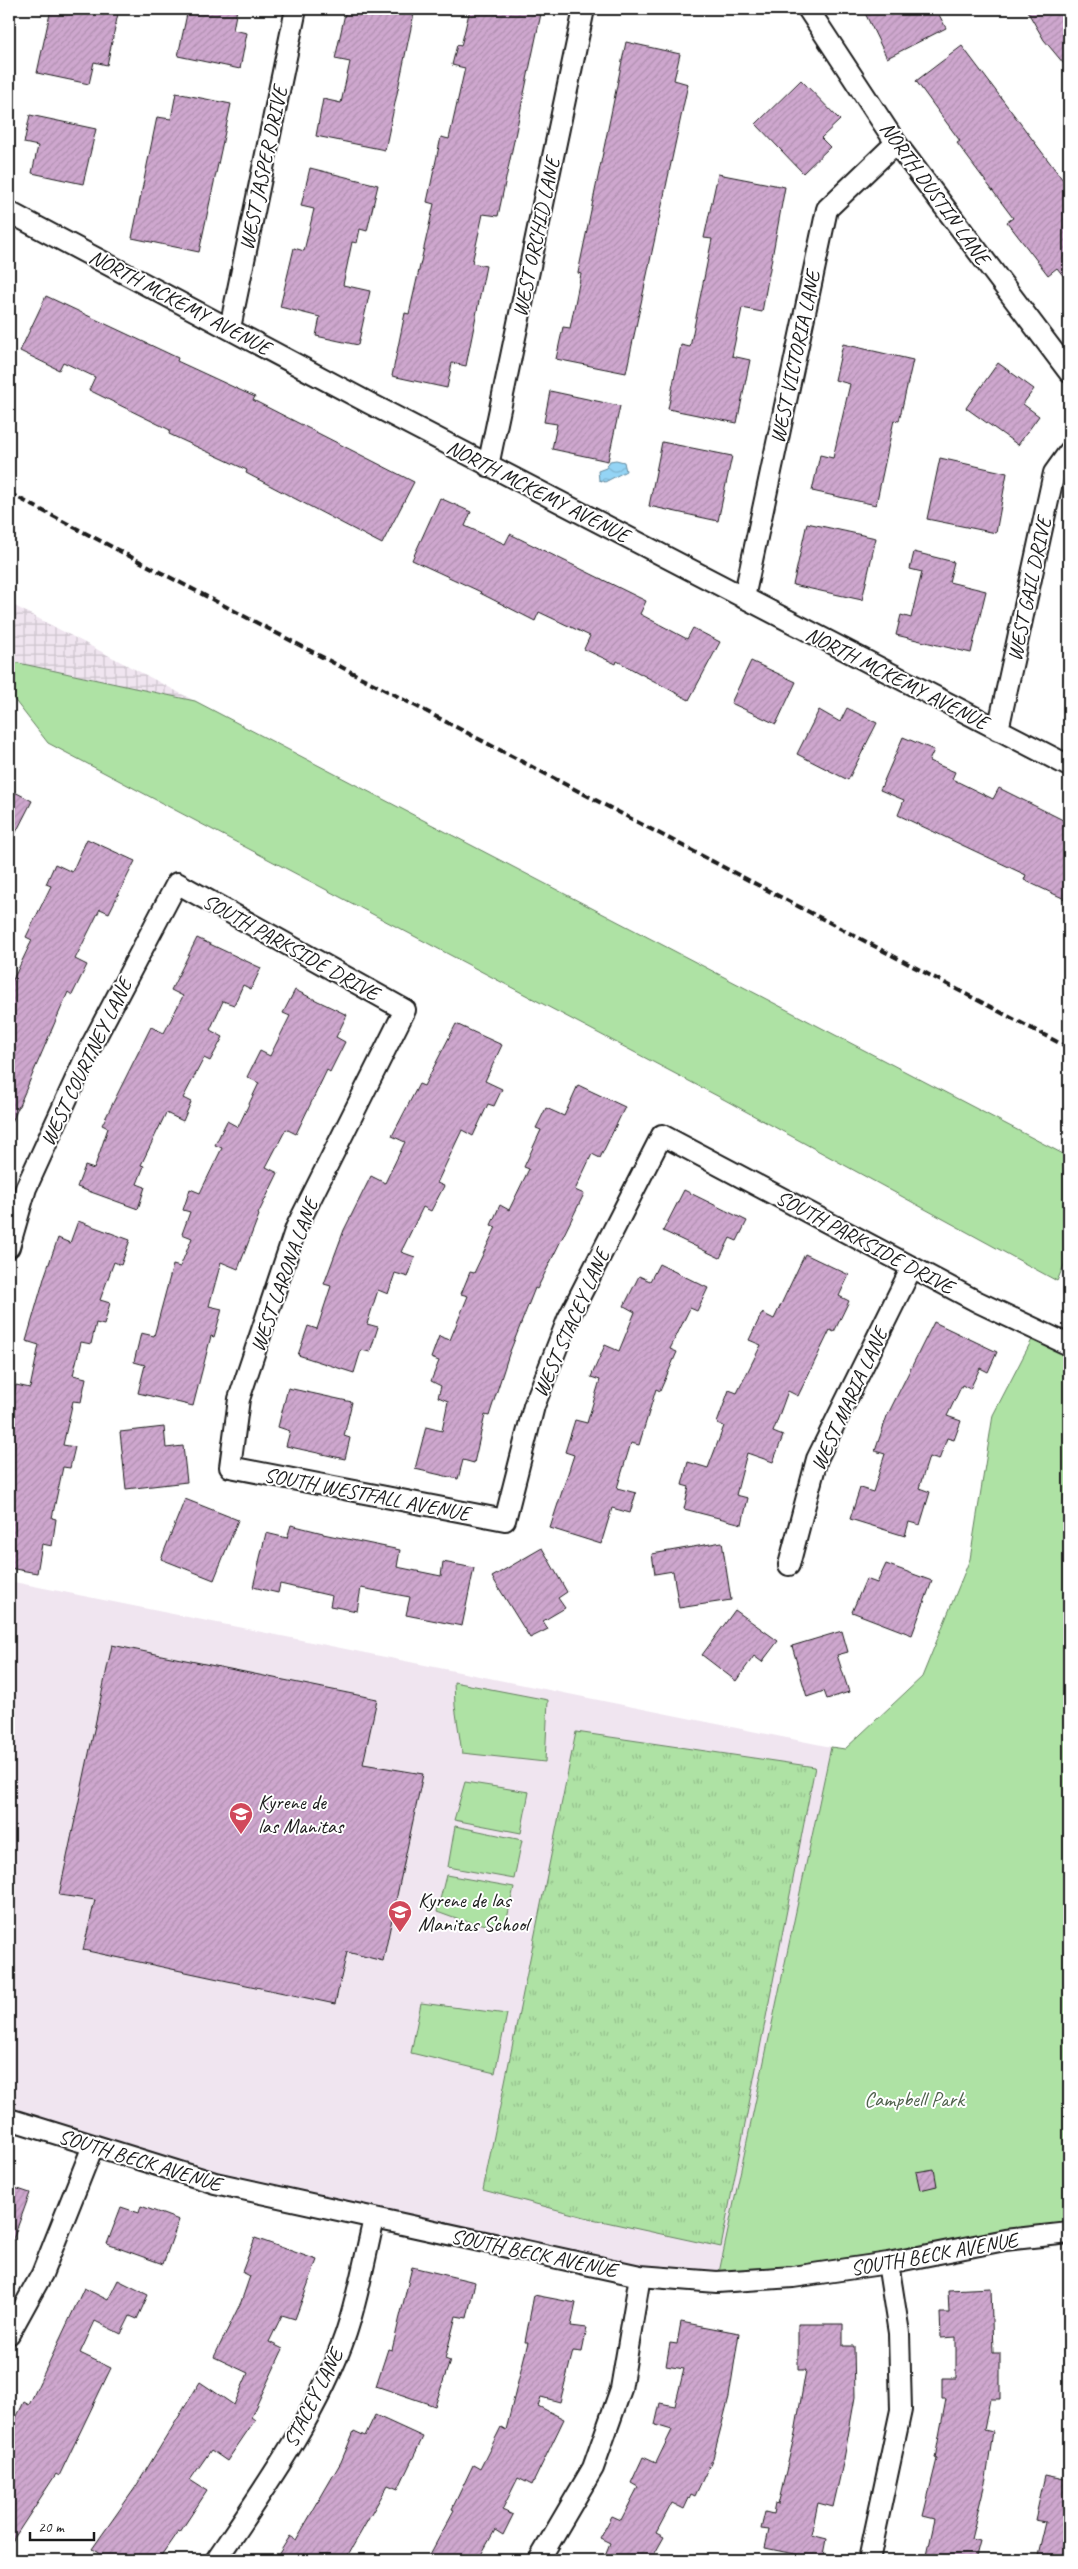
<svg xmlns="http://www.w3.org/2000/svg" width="1078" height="2569" viewBox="0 0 1078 2569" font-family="Caveat,sans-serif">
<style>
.built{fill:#f0e5f0}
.industrial{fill:url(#industrial-grid)}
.grass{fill:url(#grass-tufts);stroke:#657f60}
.park{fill:#aee2a4;stroke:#657f60}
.water{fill:url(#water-waves);stroke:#648a9e}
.building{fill:url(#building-hatch);stroke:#1c1c1c}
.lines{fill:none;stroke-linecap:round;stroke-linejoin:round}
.minor-casing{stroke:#1c1c1c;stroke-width:24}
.minor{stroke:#fff;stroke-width:20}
.rail{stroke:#1c1c1c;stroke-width:4;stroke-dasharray:8 4;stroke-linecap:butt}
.labels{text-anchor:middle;stroke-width:4;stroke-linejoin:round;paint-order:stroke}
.street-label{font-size:21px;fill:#1c1c1c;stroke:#fff}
.poi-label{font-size:21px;fill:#1c1c1c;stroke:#fff;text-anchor:start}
.park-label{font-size:21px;fill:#4f614c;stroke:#fff}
</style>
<defs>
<pattern id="industrial-grid" width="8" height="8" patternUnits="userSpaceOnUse" patternTransform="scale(1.25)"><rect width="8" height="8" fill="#f0e5f0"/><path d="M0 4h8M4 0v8" fill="none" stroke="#cdc4cd"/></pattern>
<pattern id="grass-tufts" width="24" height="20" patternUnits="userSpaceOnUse" patternTransform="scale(1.25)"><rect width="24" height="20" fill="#aee2a4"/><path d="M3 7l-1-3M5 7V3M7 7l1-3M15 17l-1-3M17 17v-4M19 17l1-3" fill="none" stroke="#95c18d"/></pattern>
<pattern id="water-waves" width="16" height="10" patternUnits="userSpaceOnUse" patternTransform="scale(1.25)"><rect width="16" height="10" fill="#94d4f5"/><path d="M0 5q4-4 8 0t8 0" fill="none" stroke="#7fb5d1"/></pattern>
<pattern id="building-hatch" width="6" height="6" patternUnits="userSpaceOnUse" patternTransform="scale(1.25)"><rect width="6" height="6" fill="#cea7ce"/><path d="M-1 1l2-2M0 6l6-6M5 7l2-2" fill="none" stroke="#b08fb0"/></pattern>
</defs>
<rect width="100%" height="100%" fill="#fff"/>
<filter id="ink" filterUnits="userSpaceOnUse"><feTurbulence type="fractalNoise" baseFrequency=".02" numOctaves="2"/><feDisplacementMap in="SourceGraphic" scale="10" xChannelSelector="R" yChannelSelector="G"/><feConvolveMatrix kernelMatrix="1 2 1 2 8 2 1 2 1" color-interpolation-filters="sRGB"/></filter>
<g filter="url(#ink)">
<path class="built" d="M9,1581L831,1747L717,2282L398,2225L9,2119Z"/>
<path class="industrial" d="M9,603L195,701L9,661Z"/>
<path class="grass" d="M576,1732L815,1767L721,2247L592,2219L483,2190Z"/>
<path class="park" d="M9,661L195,701L1069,1157V1254L1057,1281L725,1100L48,743L9,693Z
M1037,1330L1069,1345V2233L717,2282L831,1747L845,1749L922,1677L970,1559L993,1415Z
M454,1682L548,1700L545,1762L462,1753L455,1706Z
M465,1782L529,1792L521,1833L454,1820Z
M455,1826L522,1840L514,1879L448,1867Z
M446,1875L514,1887L505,1928L459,1920L437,1912Z
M421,2003L507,2014L495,2073L411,2053Z"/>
<path class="water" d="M616,460L624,462L626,471L605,482L599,480L598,471L606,468L610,461Z"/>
<path class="building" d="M51,9H119L107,65L94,62L89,84L37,73Z
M188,9H237L233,30L247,33L240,69L178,56Z
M346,9H415L385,150L316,136L323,99L341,103L350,62L335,59Z
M470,9H542L498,216L483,214L472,263L486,266L466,366L452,363L447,388L392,376L405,313L409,314L434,204L427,202L441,137L449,139L465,68L452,65L457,45L461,46Z
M863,9H936L946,28L887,58Z
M1026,9H1069V70L1044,40Z
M626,42L680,54L674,80L688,84L626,373L556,359L563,327L570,328L581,274L578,273Z
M962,46L1069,188V283L1057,268L1048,275L1007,222L1013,218L957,143L960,141L916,81Z
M801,80L840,120L821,138L830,147L803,173L756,124Z
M176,93L231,104L199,252L132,238L157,117L171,119Z
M30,115L96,129L83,184L32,173L38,146L24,143Z
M310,168L378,185L367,231L360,229L357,243L352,242L343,285L370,291L358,345L316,336L320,317L280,307L294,248L304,251L314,209L301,206Z
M718,174L785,187L762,312L742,308L732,356L750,360L737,423L668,409L681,345L690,347L712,239L704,238Z
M46,296L178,358L177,361L255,397L253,400L414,482L382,544L246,473L247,470L169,434L170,430L89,390L95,377L63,362L59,370L20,351Z
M843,344L913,360L899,421L894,420L876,505L812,491L820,455L833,458L850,384L835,380Z
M998,363L1034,389L1023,404L1039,416L1018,445L966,408Z
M550,391L620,406L608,461L552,449L557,424L544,422Z
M662,442L732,456L718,521L649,506Z
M940,458L1007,473L996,533L927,519Z
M440,498L471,512L465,526L505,544L510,534L646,601L640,614L687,639L693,628L720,642L689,700L617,661L616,664L584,649L590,636L539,612L535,621L480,593L481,592L412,560Z
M807,523L876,538L862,600L793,585Z
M914,552L954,562L949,582L986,591L971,653L896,635L901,615L911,618L922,572L910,569Z
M751,661L796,682L776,724L731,703Z
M847,708L877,723L848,780L797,754L819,710L840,722Z
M903,737L934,750L929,761L955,772L952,779L993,799L999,788L1069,823V901L1024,880L1026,875L898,815L904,800L880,790Z
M9,789L32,801L9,846Z
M87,839L135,861L109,913L100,909L75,959L87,965L72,995L68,992L9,1129V988L32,940L26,937L51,886L46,884L55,864L72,872Z
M197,938L261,968L251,989L243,985L234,1005L223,1001L210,1030L223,1037L210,1061L204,1058L183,1098L191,1102L183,1121L166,1113L141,1165L144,1166L137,1184L145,1187L138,1209L77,1187L85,1166L94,1169L108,1128L102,1125L151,1027L164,1033L183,996L171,990Z
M295,990L347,1015L336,1037L345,1042L330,1072L327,1070L296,1134L286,1129L266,1167L278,1173L258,1214L259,1215L238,1269L221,1262L209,1306L222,1309L214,1337L211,1336L193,1406L138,1393L145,1365L134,1362L141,1333L154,1336L173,1265L180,1267L192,1238L182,1234L190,1212L183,1210L190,1189L200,1193L222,1148L215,1145L227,1121L238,1127L259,1083L247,1077L260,1051L270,1056L290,1016L283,1013Z
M456,1024L502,1045L485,1081L502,1089L494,1106L488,1104L473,1136L462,1130L437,1183L444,1186L431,1211L423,1207L401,1252L415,1257L408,1277L395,1273L388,1294L378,1290L367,1324L378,1327L370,1352L361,1350L354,1373L298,1355L308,1326L317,1329L331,1286L324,1284L344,1230L371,1176L385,1183L405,1142L392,1136L419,1084L424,1086Z
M578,1085L625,1107L600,1158L592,1154L575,1190L584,1194L537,1289L535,1288L509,1354L489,1416L485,1415L474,1463L463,1460L458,1479L415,1469L426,1427L442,1431L448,1401L438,1397L441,1386L431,1381L439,1361L431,1358L439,1336L450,1340L468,1296L461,1294L470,1272L474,1273L496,1227L491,1225L500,1205L509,1210L529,1169L524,1167L541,1130L536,1128L546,1108L564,1116Z
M684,1190L747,1221L737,1241L730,1238L720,1258L663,1231Z
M78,1221L130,1240L121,1265L114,1262L100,1300L110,1303L104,1325L96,1323L91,1344L81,1342L73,1375L86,1378L81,1402L73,1401L63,1445L75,1447L70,1468L63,1467L52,1518L56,1519L52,1546L42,1544L37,1573L9,1568V1414L16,1385L30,1388L39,1345L26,1341L45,1275L58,1238L70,1243Z
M805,1254L849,1275L839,1296L849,1301L834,1332L830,1330L798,1396L788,1391L773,1432L783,1436L773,1462L747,1453L736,1495L748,1498L742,1524L684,1509L689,1487L682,1485L688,1462L708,1468L724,1426L717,1423L729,1390L737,1393L761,1345L749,1340L762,1313L774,1319Z
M659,1264L708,1288L697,1311L690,1308L670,1349L677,1352L660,1391L656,1389L639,1445L631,1443L617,1488L636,1493L630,1513L612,1508L601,1544L550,1528L574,1455L565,1452L575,1420L587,1423L600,1380L591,1377L605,1345L619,1351L635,1312L624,1306L639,1276L650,1281Z
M934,1322L997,1352L988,1372L980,1368L970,1389L962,1385L947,1416L961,1421L954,1440L947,1438L939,1460L929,1457L919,1488L930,1492L920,1525L909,1522L905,1536L850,1519L860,1488L873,1492L885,1454L875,1451L887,1416Z
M288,1388L352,1402L344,1436L350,1438L345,1459L286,1446L290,1431L278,1427Z
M164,1427L166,1448L183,1446L187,1482L126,1489L120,1432Z
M185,1499L238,1520L214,1580L161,1559Z
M291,1525L323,1533V1534L400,1550L397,1567L441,1576L443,1562L474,1568L462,1626L406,1615L410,1597L361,1588L357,1611L330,1606L332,1596L280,1584L278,1593L253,1587L266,1533L287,1538Z
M722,1542L731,1600L679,1608L673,1571L655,1574L652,1554Z
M542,1548L567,1592L558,1598L565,1608L543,1621L548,1629L530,1638L492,1577Z
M886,1564L932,1581L912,1635L852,1612L866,1579L877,1583Z
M735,1610L778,1641L762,1662L754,1656L736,1681L702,1655Z
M842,1631L848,1652L837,1655L849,1692L827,1699L824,1691L807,1697L792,1646Z
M112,1645L377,1699L363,1764L423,1774L383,1961L347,1952L335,2004L83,1950L95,1900L59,1895Z
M934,2169L937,2186L920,2190L916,2172Z
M9,2186L30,2193L11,2245H9Z
M141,2206L179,2220L163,2264L107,2244L121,2207L139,2213Z
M255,2238L317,2260L295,2319L282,2315L269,2342L283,2349L251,2417L255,2420L227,2461L211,2450L190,2480L207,2491L180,2532L178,2531L158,2560H109L92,2549L135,2488L200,2382L234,2405L248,2373L214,2357L241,2302L250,2276L242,2272Z
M412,2267L475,2282L467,2318L456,2316L445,2359L450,2361L435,2406L376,2386L388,2349L392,2350Z
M118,2280L148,2295L137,2319L130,2316L121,2334L95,2321L80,2353L111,2368L59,2476L56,2474L9,2546V2432L24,2402L29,2405L84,2288L108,2300Z
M991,2288L993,2353H1000V2399H990L984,2430L993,2432L986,2479L971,2539L980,2541L975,2560H926L935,2519L923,2516L937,2459L935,2458L946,2399H942V2378H956V2337L941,2338L940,2313H949L948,2290Z
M534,2295L576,2303L571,2326L587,2328L582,2352L573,2351L560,2402L541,2397L538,2406L564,2419L532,2485L518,2478L502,2510L513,2515L503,2535L495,2530L478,2560H427L454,2510L452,2509L473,2465L480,2469L501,2427L506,2430L528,2342H525Z
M681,2322L739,2333L729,2397L713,2458L695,2496L691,2494L684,2509L672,2503L656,2533L664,2537L651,2560H603L610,2543L600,2538L612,2516L621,2520L638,2487L631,2483L643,2457L656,2463L672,2430L655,2425L660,2403L675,2406L684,2369L666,2366L670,2343L677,2344Z
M798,2324H843V2346H854L855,2397L844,2459L833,2507L818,2503L811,2535L827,2539L823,2560L765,2548L769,2530L761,2529L765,2512L773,2514L775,2504L778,2505L795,2433L806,2370H798Z
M375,2415L423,2437L398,2489L388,2485L345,2560H275L290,2536L296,2540L341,2462L354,2431L365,2436Z
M1045,2475L1069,2480V2560H1037L1046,2522L1035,2520Z"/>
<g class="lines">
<g class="minor-casing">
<path id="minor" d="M808,9L896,143L1069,372
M9,212L369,403L1069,766
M230,328L296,9
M488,466L584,9
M744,598L827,209L896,143
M998,730L1054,473L1069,452
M9,1247L26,1188L90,1048L177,883L405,1010L296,1228L239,1399L230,1467L505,1520L534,1406L568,1319L662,1135L978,1302L1069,1345
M789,1565L817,1459L912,1267
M9,2119L215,2183L640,2276L717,2282L793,2277L888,2263L1005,2240L1069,2233
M9,2334L42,2274L93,2146
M216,2560C262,2492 319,2412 346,2333C358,2297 365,2257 374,2219
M539,2560L593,2468L621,2389L640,2276
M869,2560L901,2410L899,2333L888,2263"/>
</g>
<use href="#minor" class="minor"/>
<path class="rail" d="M9,493L1069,1048"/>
</g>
</g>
<defs>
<g id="school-pin" transform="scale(1.25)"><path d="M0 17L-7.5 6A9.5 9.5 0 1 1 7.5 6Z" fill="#d1495b" stroke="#fff"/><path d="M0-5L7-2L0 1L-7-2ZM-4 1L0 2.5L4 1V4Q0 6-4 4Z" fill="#fff"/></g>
</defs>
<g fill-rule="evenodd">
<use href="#school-pin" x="241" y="1814"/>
<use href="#school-pin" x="400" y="1912"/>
</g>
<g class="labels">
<g class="street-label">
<text transform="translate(263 168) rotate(-78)" y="7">WEST JASPER DRIVE</text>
<text transform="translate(935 193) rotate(54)" y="7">NORTH DUSTIN LANE</text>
<text transform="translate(536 237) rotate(-78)" y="7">WEST ORCHID LANE</text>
<text transform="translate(180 302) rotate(28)" y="7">NORTH MCKEMY AVENUE</text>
<text transform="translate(795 357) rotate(-78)" y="7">WEST VICTORIA LANE</text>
<text transform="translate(538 491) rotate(27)" y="7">NORTH MCKEMY AVENUE</text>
<text transform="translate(1029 589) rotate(-78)" y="7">WEST GAIL DRIVE</text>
<text transform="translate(897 678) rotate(27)" y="7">NORTH MCKEMY AVENUE</text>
<text transform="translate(291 947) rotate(29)" y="7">SOUTH PARKSIDE DRIVE</text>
<text transform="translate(86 1062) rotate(-64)" y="7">WEST COURTNEY LANE</text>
<text transform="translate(865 1242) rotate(28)" y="7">SOUTH PARKSIDE DRIVE</text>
<text transform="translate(284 1275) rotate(-70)" y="7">WEST LARONA LANE</text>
<text transform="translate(571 1323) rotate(-66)" y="7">WEST STACEY LANE</text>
<text transform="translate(849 1399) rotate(-65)" y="7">WEST MARIA LANE</text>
<text transform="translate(367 1494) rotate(11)" y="7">SOUTH WESTFALL AVENUE</text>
<text transform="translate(140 2160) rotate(17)" y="7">SOUTH BECK AVENUE</text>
<text transform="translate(534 2253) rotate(12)" y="7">SOUTH BECK AVENUE</text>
<text transform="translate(934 2254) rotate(-10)" y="7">SOUTH BECK AVENUE</text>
<text transform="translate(313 2398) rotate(-63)" y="7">STACEY LANE</text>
</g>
<g class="poi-label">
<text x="258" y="1809">Kyrene de<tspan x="258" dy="24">las Manitas</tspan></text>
<text x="418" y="1907">Kyrene de las<tspan x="418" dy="24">Manitas School</tspan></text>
</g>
<g class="park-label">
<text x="914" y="2106">Campbell Park</text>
</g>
</g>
<rect width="1078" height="2569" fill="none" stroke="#fff" stroke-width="30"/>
<rect x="15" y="15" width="1048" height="2539" fill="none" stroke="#1c1c1c" stroke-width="2" filter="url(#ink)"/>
<path d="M30 2532v8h64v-8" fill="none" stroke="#1c1c1c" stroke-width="2.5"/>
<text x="38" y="2532" font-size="15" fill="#1c1c1c" stroke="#ffffff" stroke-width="4" paint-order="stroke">20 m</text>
</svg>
